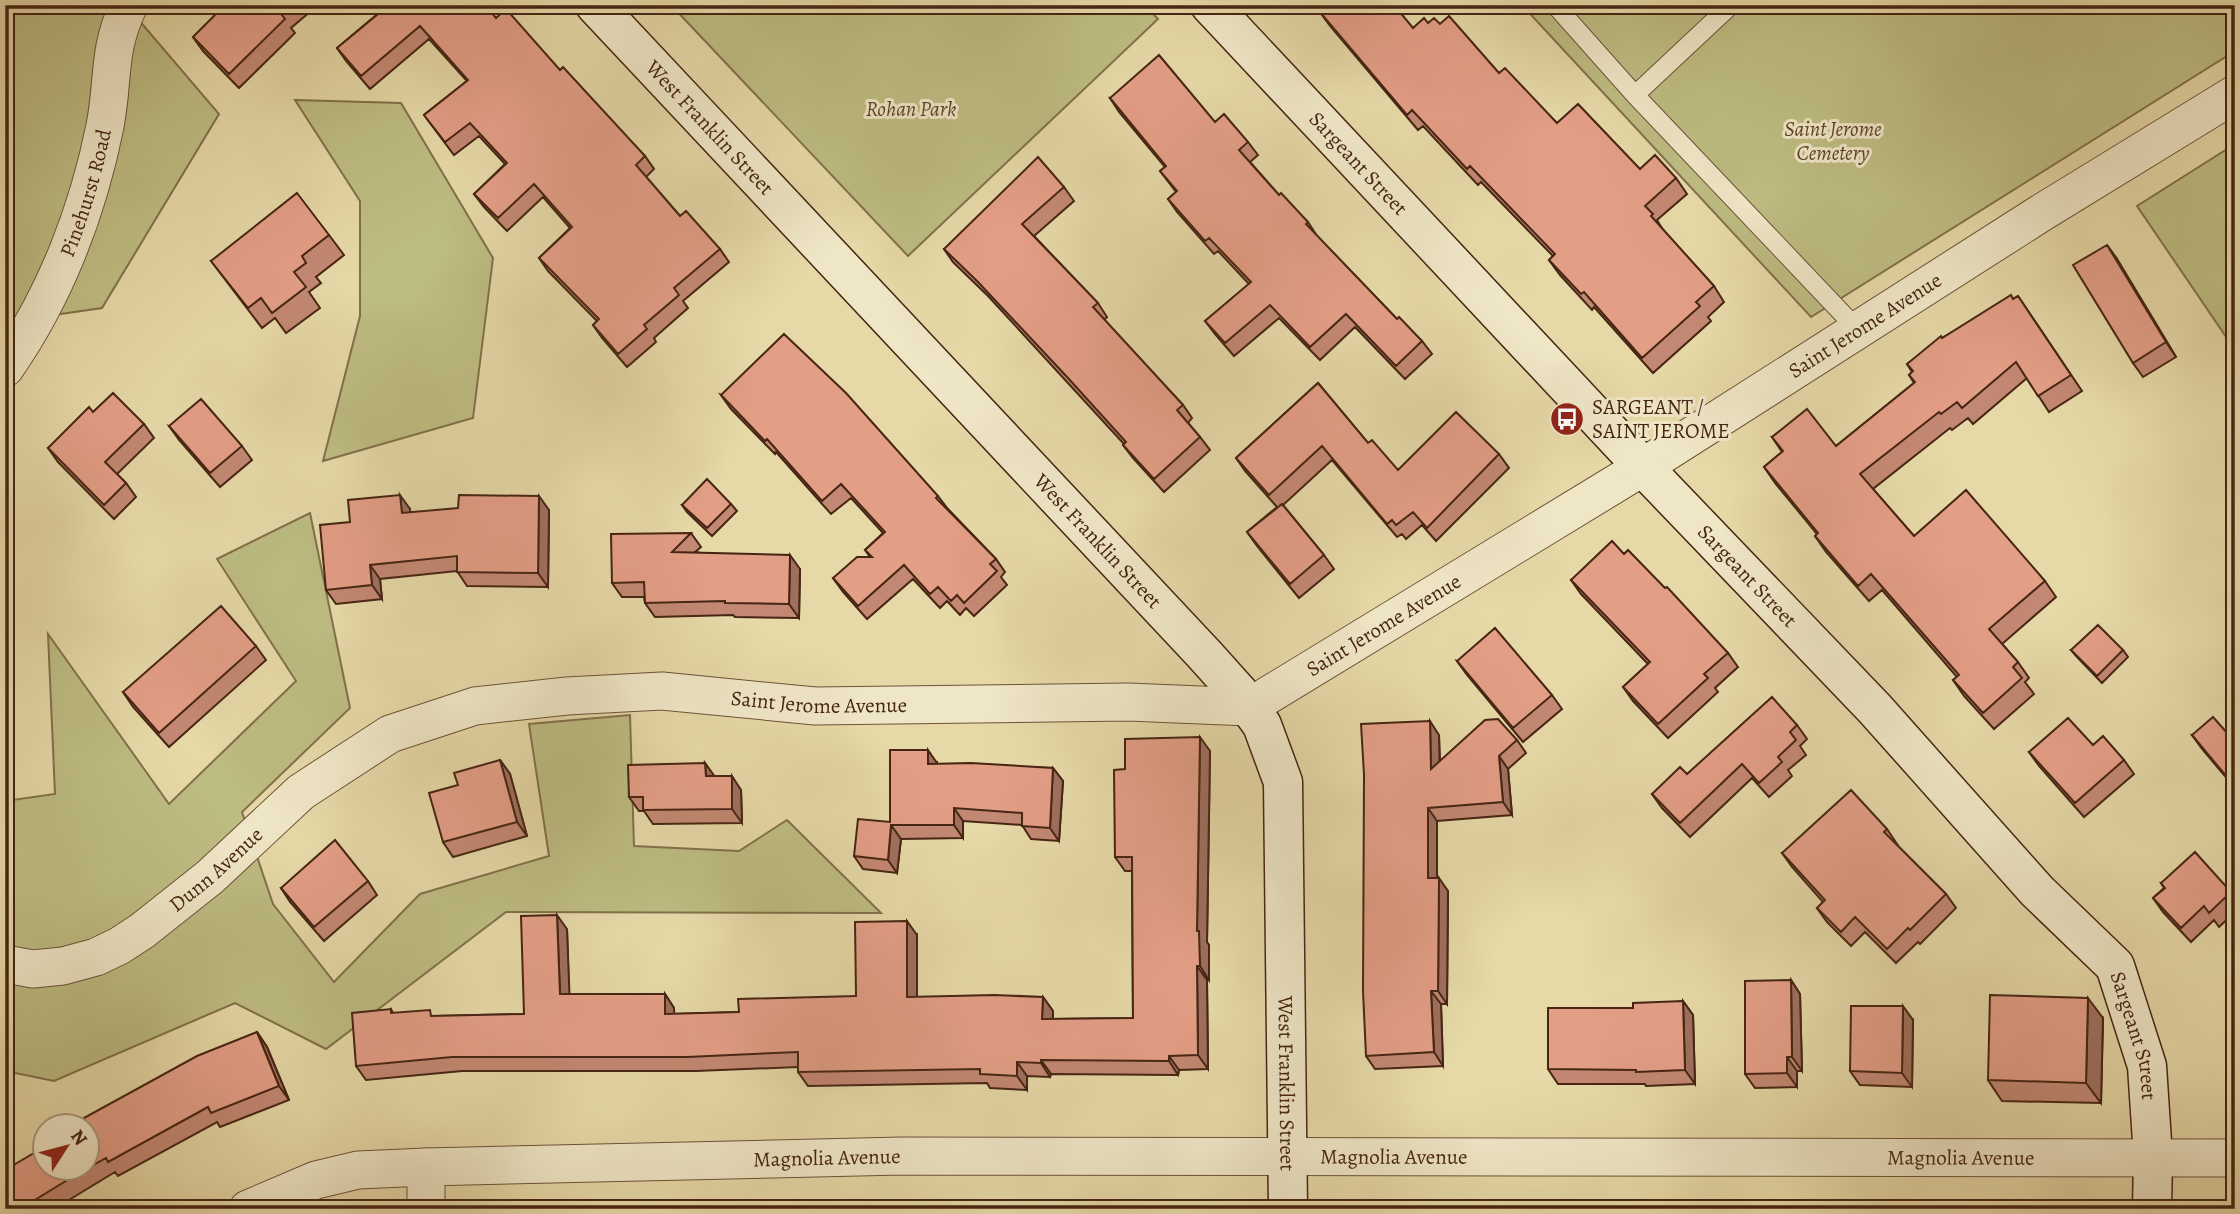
<svg xmlns="http://www.w3.org/2000/svg" width="2240" height="1214" viewBox="0 0 2240 1214" font-family="Alegreya,serif">
<style>
.green{fill:#bdbc82;stroke:#82704a;stroke-width:2}
.lines{fill:none;stroke-linecap:round;stroke-linejoin:round}
.lane-casing{stroke:#6e5238;stroke-width:20}
.street-casing{stroke:#6e5238;stroke-width:39}
.secondary-casing{stroke:#462513;stroke-width:41}
.lane{stroke:#efe6c6;stroke-width:18}
.street{stroke:#efe6c6;stroke-width:37}
.secondary{stroke:#efe6c6;stroke-width:38}
.wall{fill:#c38873;stroke:#462513;stroke-width:2}
.shaded-wall{fill:#9f6f5e;stroke:#462513;stroke-width:2}
.building{fill:#e39e86;stroke:#462513;stroke-width:2}
.labels{text-anchor:middle;stroke-width:6;stroke-linejoin:round;paint-order:stroke}
.park-label{font-size:21px;font-style:italic;fill:#5e4329;stroke:#efe6c6}
.street-label{font-size:21px;fill:#462513;stroke:#efe6c6}
.poi-label{font-size:21px;fill:#462513;stroke:#efe6c6;text-anchor:start}
</style>
<rect width="100%" height="100%" fill="#e6d8a7"/>
<filter id="stains"><feTurbulence type="fractalNoise" baseFrequency=".00286" numOctaves="4"/><feColorMatrix values="0 0 0 0 .2 0 0 0 0 .09 0 0 0 0 .02 0 0 0 .5 -.17"/></filter>
<radialGradient id="worn" r=".72"><stop offset=".6" stop-color="#630" stop-opacity="0"/><stop offset="1" stop-color="#630" stop-opacity=".3"/></radialGradient>
<path class="green" d="M5,5H126L219,114L102,308L5,322Z
M671,5H1145L1158,19L908,256Z
M1522,5H2235V51L1811,317Z
M295,100L401,103L493,258L473,418L323,461L360,316V201Z
M2235,144V350L2137,206Z
M310,513L350,708L242,812L273,904L334,982L420,894L549,856L529,724L630,715L634,846L739,851L787,820L881,913L506,912L326,1049L235,1003L54,1081L5,1071V801L55,794L48,634L169,804L296,681L217,559Z"/>
<g class="lines">
<g class="lane-casing">
<path id="lane" d="M1555,5L1635,95L1858,330
M1635,95L1731,5"/>
</g>
<g class="street-casing">
<g id="street">
<path id="s1" d="M5,368C55,297 88,211 105,126C114,80 107,50 129,5"/>
<path id="s2" d="M5,964L33,969L63,966L96,957L119,946L142,931L210,877L301,792L390,734L475,706L567,696L662,691L815,706L1128,702L1249,707L1643,467L2041,213L2235,94"/>
<path id="s3" d="M248,1209L316,1180L358,1170L426,1167L902,1156L2235,1158"/>
<path d="M426,1209V1167"/>
</g>
</g>
<g class="secondary-casing">
<g id="secondary">
<path id="s4" d="M595,5L1204,654L1239,693L1262,725L1283,782L1288,1209"/>
<path id="s5" d="M1210,5L1643,467L1875,709L2037,891L2115,966L2147,1066L2153,1157L2152,1209"/>
</g>
</g>
<use href="#lane" class="lane"/>
<use href="#street" class="street"/>
<use href="#secondary" class="secondary"/>
</g>
<path class="wall" d="M225,5H318L291,28L295,33L239,88L203,51L193,37Z
M388,5L496,18L560,70L645,156L654,169L646,177L680,216L720,249L729,262L683,301L688,308L654,338L656,342L627,367L602,338L593,325L597,321L548,271L539,258L570,228L543,197L507,231L484,207L474,194L505,164L479,136L454,155L424,115L467,81L429,39L370,89L346,61L337,48Z
M1319,11L1413,28L1428,23L1440,24L1499,73L1557,123L1640,169L1676,178L1687,194L1657,220L1663,230L1714,286L1724,302L1708,317L1711,321L1653,373L1594,307L1592,310L1560,275L1549,260L1553,256L1481,182L1478,185L1423,126L1418,130L1330,26Z
M1110,98L1215,122L1248,142L1258,155L1250,162L1279,195L1308,222L1317,236L1397,319L1422,341L1432,354L1405,379L1355,327L1320,360L1279,318L1234,356L1215,334L1205,321L1249,284L1218,251L1214,254L1177,212L1168,199L1176,192L1160,171L1165,167L1119,112Z
M1064,187L1074,201L1034,236L1098,303L1107,317L1104,320L1183,405L1192,418L1188,423L1200,437L1210,450L1164,492L1133,458L1123,445L1124,444L988,296L953,262L944,249Z
M329,235L344,255L316,277L321,283L309,292L320,308L286,333L275,318L262,328L211,261Z
M2107,245L2117,259L2176,357L2143,377L2133,363Z
M2018,296L2082,391L2049,412L2027,378L1973,424L1968,418L1952,430L1950,428L1873,489L1914,536L2045,581L2056,597L2002,644L2018,662L2029,678L2025,682L2034,694L1994,729L1964,696L1953,680L1957,677L1882,590L1869,601L1826,552L1815,536L1817,534L1775,483L1764,467L1782,452L1772,437L1836,446L1914,383L1909,375L1912,372L1907,364L1942,338Z
M1318,383L1368,443L1398,470L1499,454L1509,468L1436,541L1422,525L1406,539L1402,534L1397,537L1332,460L1283,505L1324,555L1334,569L1299,598L1257,546L1247,532L1277,507L1245,471L1236,458Z
M721,395L938,496L948,509L996,559L1005,572L1001,577L1007,585L974,616L966,608L960,615L947,601L940,608L913,579L867,619L843,592L833,578L870,557L865,550L883,533L851,498L831,514L776,452L775,454L731,409Z
M93,412L144,424L154,438L117,474L126,483L136,497L114,519L58,462L48,448Z
M169,426L242,446L252,460L220,487L179,440Z
M731,504L737,511L712,536L687,512L682,505Z
M410,509V512L549,510L548,587L467,586L457,571L380,579L382,599L336,604L326,590L350,522Z
M691,533L701,547L695,552L800,569L799,618L735,617L733,615L655,617L645,603L644,597H622L612,583Z
M1624,554L1728,653L1738,667L1715,688L1718,692L1668,738L1633,701L1623,687L1648,664L1581,594L1571,580Z
M256,646L266,660L169,747L133,707L123,692Z
M2071,650H2123L2128,657L2102,683L2077,657Z
M1457,661L1552,695L1562,709L1523,742L1467,675Z
M1797,725L1807,739L1800,746L1806,755L1788,770L1792,776L1769,797L1752,778L1690,837L1662,808L1652,794L1687,774Z
M1439,735L1440,761L1517,740L1526,753L1508,769L1512,815L1437,821V878L1448,891L1447,1004H1441L1443,1066L1375,1069L1366,1056Z
M2192,735L2235,742V788L2202,749Z
M2093,745L2124,760L2134,774L2084,817L2039,766L2029,752Z
M1210,751L1207,942L1209,945V980H1207L1208,1069L1179,1070L1178,1075L1051,1074L1050,1077L1027,1076V1090L990,1088L987,1083L808,1086L798,1072V1067L696,1071H462L366,1080L356,1066L391,1009L393,1013L434,1016L524,1014L567,929L569,994H665L674,1008V1014L739,1012L856,996L917,935V997H1043L1053,1011V1019L1133,1018L1132,871H1125L1115,857L1125,769Z
M500,760L510,774L527,836L453,857L443,842L458,785Z
M705,763L714,776L741,790L742,823L653,824L644,811H639L629,797Z
M937,763V764L1053,768L1063,781L1059,841L1031,839L1022,825L963,821V838L901,839L897,873L863,869L854,856L890,822Z
M1887,829L1897,844H1896L1946,894L1956,908L1920,944L1918,942L1896,963L1865,932L1851,946L1827,922L1817,908L1823,902L1792,867L1782,853Z
M368,881L377,895L324,941L290,902L281,888Z
M2161,883L2231,892L2235,897V912L2219,927L2214,920L2191,942L2163,912L2153,898L2164,888Z
M1791,980L1800,994L1802,1071H1797V1087L1755,1088L1745,1074Z
M1683,1001L1693,1015L1695,1084L1646,1086L1645,1084H1558L1548,1069L1633,1008Z
M2103,1018L2101,1103L2002,1101L1988,1080Z
M1913,1020L1912,1087L1860,1085L1850,1071Z
M257,1032L267,1047L289,1100L220,1127L217,1122L118,1176L115,1172L54,1209H5Z"/>
<path class="shaded-wall" d="M2107,245L2117,259L2176,357L2166,342Z
M400,495L410,509L412,527L402,513Z
M539,496L549,510L548,587L538,573Z
M790,555L800,569L799,618L789,604Z
M370,565L380,579L382,599L372,585Z
M1430,721L1439,735L1440,782L1431,769Z
M1200,737L1210,751L1207,942L1209,945V980L1200,966L1197,931Z
M928,750L937,763L938,777L928,764Z
M1499,756L1508,769L1512,815L1503,802Z
M500,760L510,774L527,836L517,822Z
M705,763L715,777L706,776Z
M1053,768L1063,781L1059,841L1050,828Z
M732,776L741,790L742,823L732,809Z
M954,808L963,821V838L954,825Z
M1428,808L1437,821V891L1428,878Z
M891,825L901,839L897,873L888,860Z
M1439,878L1448,891L1447,1004L1438,991Z
M557,915L567,929L570,1008L560,994Z
M907,921L917,935V1012L907,997Z
M1197,966L1207,980L1208,1069L1198,1055Z
M1791,980L1800,994L1802,1071L1792,1057Z
M1431,991L1441,1004L1443,1066L1434,1052Z
M665,994L674,1008L675,1028L665,1014Z
M1043,997L1053,1011L1052,1033L1042,1019Z
M2088,998L2103,1018L2101,1103L2086,1083Z
M1683,1001L1693,1015L1695,1084L1685,1070Z
M1903,1006L1913,1020L1912,1087L1902,1073Z
M257,1032L267,1047L289,1100L279,1086Z
M1169,1056L1179,1070L1178,1075L1169,1061Z
M1787,1057L1797,1071V1087L1787,1073Z
M1041,1060L1051,1074L1050,1077L1041,1063Z
M1017,1062L1027,1076V1090L1017,1076Z"/>
<path class="building" d="M225,5H292L281,14L285,19L229,74L193,37Z
M389,5H485L496,18L506,9L560,70L563,67L645,156L636,165L680,216L686,211L720,249L674,288L679,295L644,325L647,329L618,354L593,325L599,319L539,258L572,227L534,184L498,218L474,194L507,163L470,123L445,142L424,115L468,80L420,26L361,76L337,48Z
M1325,5H1394L1413,28L1424,18L1428,23L1434,18L1440,24L1449,16L1499,73L1505,68L1557,123L1578,104L1640,169L1655,155L1676,178L1645,206L1653,214L1651,216L1714,286L1696,302L1700,306L1642,358L1584,292L1581,294L1549,260L1555,254L1470,166L1467,169L1412,110L1407,115L1319,11Z
M1159,55L1215,122L1224,114L1248,142L1239,150L1279,195L1281,193L1308,222L1306,224L1397,319L1399,317L1422,341L1396,366L1346,314L1310,347L1270,305L1225,343L1205,321L1251,282L1209,238L1205,241L1168,199L1177,191L1160,171L1166,166L1110,98Z
M1038,157L1064,187L1022,224L1098,303L1093,307L1183,405L1177,410L1200,437L1154,479L1123,445L1126,442L1068,378L978,282L944,249Z
M297,193L329,235L302,256L306,263L294,272L306,287L272,313L261,298L248,308L211,261Z
M2107,245L2166,342L2133,363L2073,265Z
M2011,295L2013,299L2018,296L2071,375L2038,396L2016,362L1962,408L1957,402L1941,414L1939,412L1860,474L1914,536L1966,490L2045,581L1989,629L2018,662L2013,667L2022,678L1983,713L1953,680L1959,675L1871,574L1858,586L1815,536L1818,533L1764,467L1783,451L1772,437L1807,409L1836,446L1915,382L1909,375L1913,371L1907,364L1941,336L1942,338Z
M784,334L846,393L938,496L936,498L996,559L990,564L997,571L964,603L957,595L951,601L938,587L930,594L904,565L858,606L833,578L857,557H872L865,550L885,532L841,484L822,501L767,439L765,441L721,395Z
M1318,383L1368,443L1372,440L1398,470L1456,412L1499,454L1427,528L1413,512L1396,525L1392,520L1387,524L1322,446L1269,495L1236,458Z
M113,393L144,424L105,462L126,483L104,505L48,448L89,407L93,412Z
M201,399L242,446L210,473L169,426Z
M707,479L731,504L707,528L682,505Z
M400,495L402,513L458,508L459,495L539,496L538,573L457,572V556L370,565L372,585L326,590L320,525L350,522L348,500Z
M1282,504L1324,555L1290,584L1247,532Z
M691,533L672,552L790,555L789,604L725,603V601L645,603L644,582L612,583L611,534Z
M1612,541L1624,554L1628,550L1665,588L1667,587L1728,653L1704,674L1708,678L1658,724L1623,687L1650,662L1571,580Z
M221,606L256,646L159,733L123,692Z
M2098,625L2123,650L2097,676L2071,650Z
M1495,628L1552,695L1513,728L1457,661Z
M1772,697L1797,725L1790,732L1796,740L1778,757L1782,762L1759,783L1742,764L1680,823L1652,794L1680,767L1687,774Z
M2213,717L2235,742V781L2232,783L2192,735Z
M2068,718L2093,745L2103,736L2124,760L2075,803L2029,752Z
M1498,719L1517,740L1499,756L1503,802L1428,808V878H1439L1438,991H1431L1434,1052L1366,1056L1363,991L1364,775L1361,724L1430,721L1431,769L1485,720Z
M1200,737L1197,931H1199L1200,966H1197L1198,1055L1169,1056V1061L1041,1060V1063L1017,1062V1076L980,1074V1069L798,1072V1052L687,1057H452L356,1066L352,1013L391,1009V1013L430,1010L431,1016L524,1014L521,916L557,915L560,994H665V1014L739,1012L738,999L856,996L855,922L907,921V997L995,995L1043,997L1042,1019L1133,1018L1132,857H1115L1114,770L1125,769V739Z
M890,750H928V764L971,763L1053,768L1050,828L1022,826V813L954,808V825H891L888,860L854,856L858,819L890,822Z
M500,760L517,822L443,842L429,793L458,785L454,773Z
M705,763L706,776H732V809L643,810V797H629L628,765Z
M1851,790L1887,829L1884,832L1946,894L1910,930L1908,928L1887,949L1855,917L1841,932L1817,908L1825,900L1782,853Z
M335,840L368,881L314,927L281,888Z
M2195,852L2231,892L2209,913L2204,906L2181,928L2153,898L2165,888L2161,883Z
M1791,980L1792,1057H1787V1073L1745,1074V981Z
M1990,995L2088,998L2086,1083L1988,1080Z
M1683,1001L1685,1070L1636,1072V1070L1548,1069V1008H1633V1003Z
M1851,1006H1903L1902,1073L1850,1071Z
M257,1032L279,1086L211,1113L208,1107L108,1162L106,1158L88,1168V1126H78L86,1122L84,1118L197,1056Z
M46,1146V1168H87L20,1209H5V1170Z
M1124,1205H1200V1209H1124Z"/>
<defs>
<g id="bus-disc" transform="scale(1.75)"><circle r="9.5" fill="#8f2418" stroke="#efe6c6"/><path d="M-5-6H5V4H4V6H2V4H-2V6H-4V4H-5ZM-3.5-4V0h7V-4ZM-3.5 1.2v1.5H-2V1.2ZM2 1.2v1.5H3.5V1.2Z" fill="#fff"/></g>
</defs>
<g fill-rule="evenodd">
<use href="#bus-disc" x="1567" y="419"/>
</g>
<g class="labels">
<g class="park-label">
<text x="911" y="116">Rohan Park</text>
<text x="1833" y="136">Saint Jerome<tspan x="1833" dy="24">Cemetery</tspan></text>
</g>
<g class="street-label">
<text dy="7" stroke="none"><textPath href="#s4" startOffset="168">West Franklin Street</textPath></text>
<text dy="7" stroke="none"><textPath href="#s5" startOffset="217">Sargeant Street</textPath></text>
<text dy="7" stroke="none"><textPath href="#s1" startOffset="194">Pinehurst Road</textPath></text>
<text dy="7" stroke="none"><textPath href="#s2" startOffset="2053">Saint Jerome Avenue</textPath></text>
<text dy="7" stroke="none"><textPath href="#s4" startOffset="735">West Franklin Street</textPath></text>
<text dy="7" stroke="none"><textPath href="#s5" startOffset="784">Sargeant Street</textPath></text>
<text dy="7" stroke="none"><textPath href="#s2" startOffset="1486">Saint Jerome Avenue</textPath></text>
<text dy="7" stroke="none"><textPath href="#s2" startOffset="898">Saint Jerome Avenue</textPath></text>
<text dy="7" stroke="none"><textPath href="#s2" startOffset="242">Dunn Avenue</textPath></text>
<text dy="7" stroke="none"><textPath href="#s5" startOffset="1393">Sargeant Street</textPath></text>
<text dy="7" stroke="none"><textPath href="#s4" startOffset="1344">West Franklin Street</textPath></text>
<text dy="7" stroke="none"><textPath href="#s3" startOffset="1153">Magnolia Avenue</textPath></text>
<text dy="7" stroke="none"><textPath href="#s3" startOffset="586">Magnolia Avenue</textPath></text>
<text dy="7" stroke="none"><textPath href="#s3" startOffset="1720">Magnolia Avenue</textPath></text>
</g>
<g class="poi-label">
<text x="1592" y="414">SARGEANT /<tspan x="1592" dy="24">SAINT JEROME</tspan></text>
</g>
</g>
<rect width="2240" height="1214" fill="none" stroke="#e6d8a7" stroke-width="28"/>
<rect x="7" y="7" width="2226" height="1200" fill="none" stroke="#462513" stroke-width="3.5"/>
<rect x="14" y="14" width="2212" height="1186" fill="none" stroke="#462513" stroke-width="2"/>
<g transform="translate(66 1147) rotate(54)"><circle r="33" fill="#efe6c6" stroke="#ab997e" stroke-width="2"/>
<path d="M0-5L12 26L0 18L-12 26Z" fill="#8f2418"/>
<text y="-10" font-size="19" font-weight="bold" text-anchor="middle" fill="#462513">N</text>
</g>
<rect width="100%" height="100%" filter="url(#stains)"/>
<rect width="100%" height="100%" fill="url(#worn)"/>
</svg>
